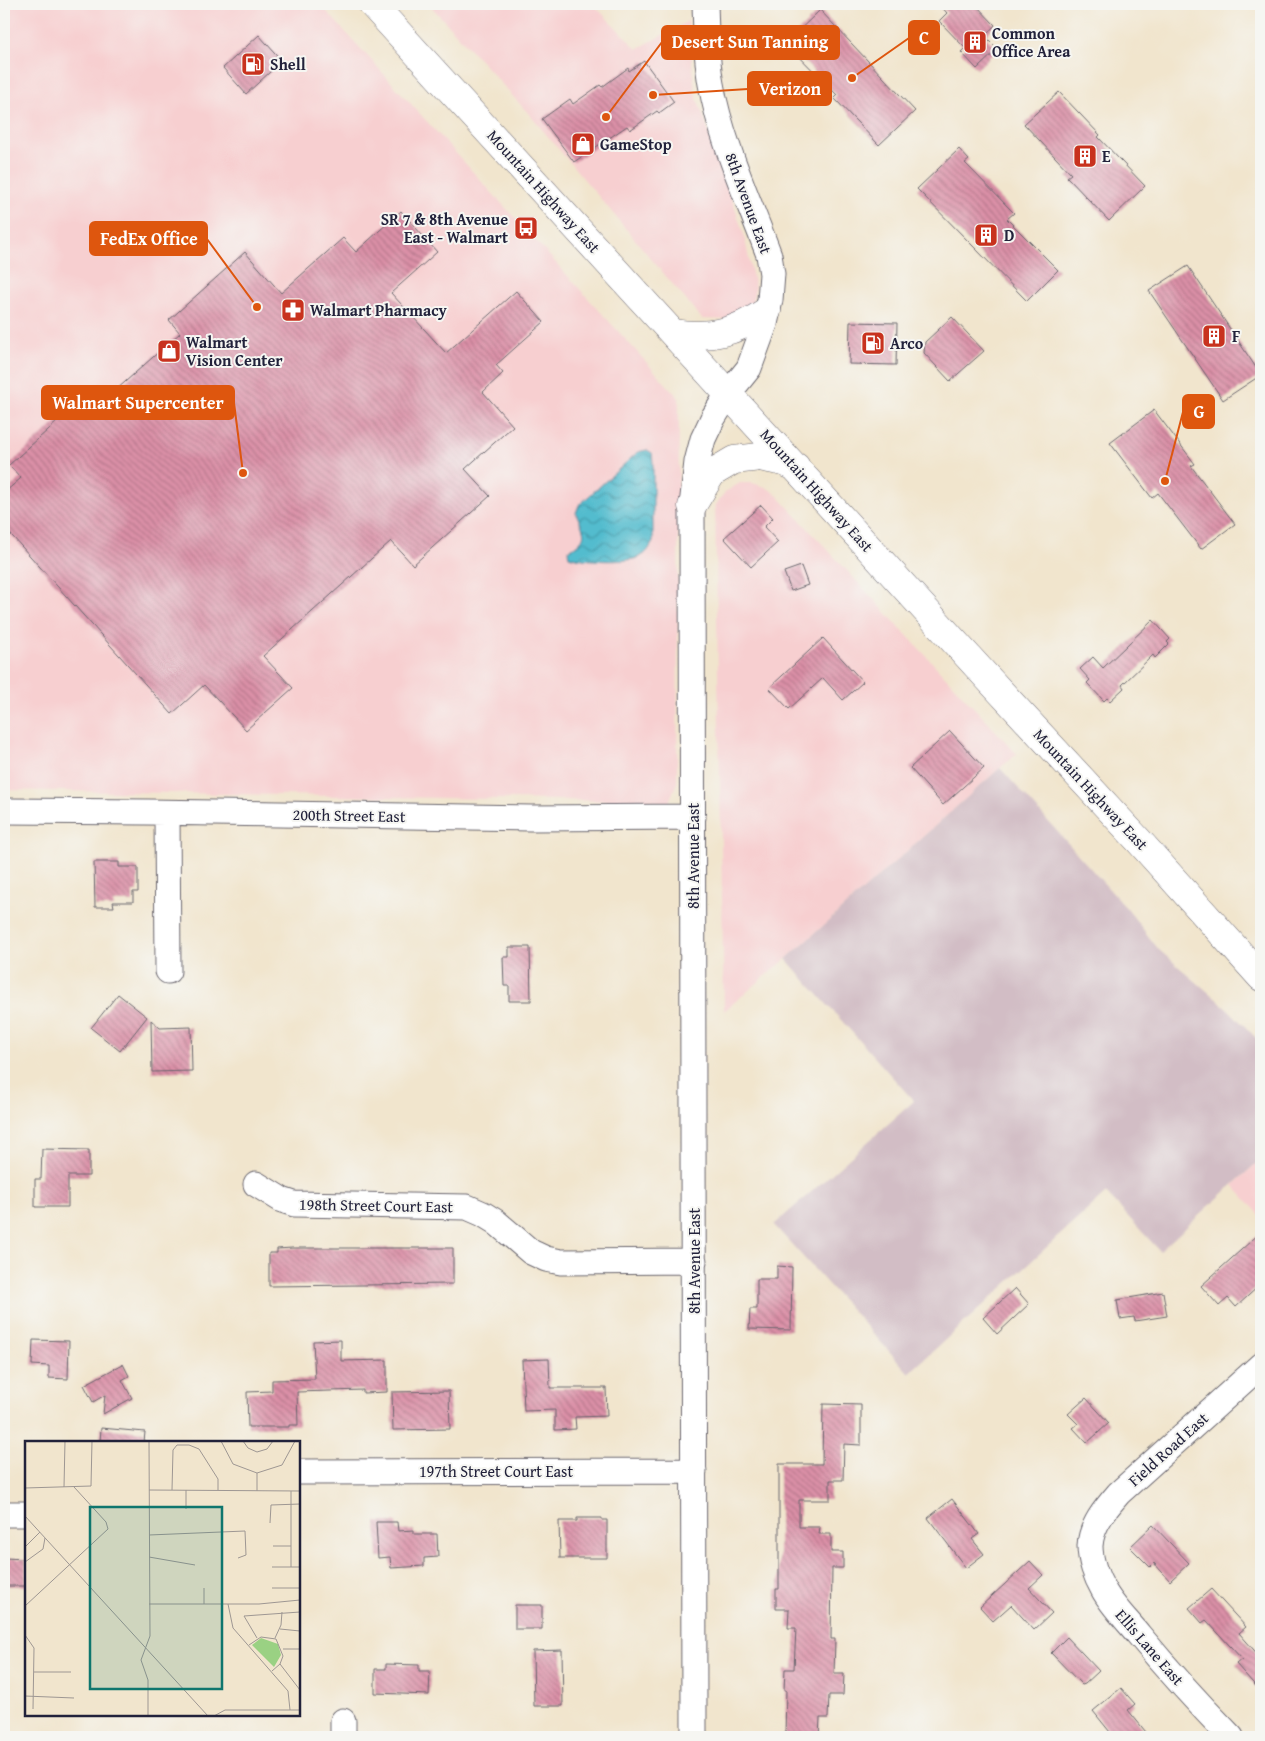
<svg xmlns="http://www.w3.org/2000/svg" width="1265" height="1741" viewBox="0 0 1265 1741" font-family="'Gentium Book Plus',serif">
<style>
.built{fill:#f7cfd0}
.industrial{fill:#d2bdc5}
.water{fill:url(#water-waves);stroke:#3a6f84}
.building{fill:url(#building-back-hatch)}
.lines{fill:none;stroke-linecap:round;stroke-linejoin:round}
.minor-casing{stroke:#6a666e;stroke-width:27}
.major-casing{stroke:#6a666e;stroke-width:29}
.minor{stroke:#fff;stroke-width:25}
.major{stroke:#fff;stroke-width:28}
.labels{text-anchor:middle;stroke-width:4;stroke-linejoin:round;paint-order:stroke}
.poi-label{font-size:16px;font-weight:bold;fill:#22223b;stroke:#f6f6f2;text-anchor:start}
.street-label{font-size:16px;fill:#22223b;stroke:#f6f6f2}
.inset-road{fill:none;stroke:#9e9793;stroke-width:1}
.view{fill:#0f766e;fill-opacity:0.15;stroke:#0f766e;stroke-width:2.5}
.inset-edge{fill:none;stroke:#22223b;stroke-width:2.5}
.leader{fill:none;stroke:#de560e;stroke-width:2}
.callout-dot{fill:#de560e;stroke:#f6f6f2;stroke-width:2}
.callout{fill:#de560e;stroke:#de560e;stroke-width:2}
.callout-label{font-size:18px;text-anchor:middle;font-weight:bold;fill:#fff}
</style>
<defs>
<pattern id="water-waves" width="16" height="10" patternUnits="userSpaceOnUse" patternTransform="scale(1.25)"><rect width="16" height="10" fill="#52bcce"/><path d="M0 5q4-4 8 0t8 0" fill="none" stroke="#4498a8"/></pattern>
<pattern id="building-back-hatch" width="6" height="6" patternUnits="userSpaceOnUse" patternTransform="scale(1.25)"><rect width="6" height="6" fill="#db90a7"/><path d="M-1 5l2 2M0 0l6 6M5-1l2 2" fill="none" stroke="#b17589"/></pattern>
</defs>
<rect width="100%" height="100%" fill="#f6f6f2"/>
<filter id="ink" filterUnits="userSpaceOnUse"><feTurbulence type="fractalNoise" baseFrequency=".02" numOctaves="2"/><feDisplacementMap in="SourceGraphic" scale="10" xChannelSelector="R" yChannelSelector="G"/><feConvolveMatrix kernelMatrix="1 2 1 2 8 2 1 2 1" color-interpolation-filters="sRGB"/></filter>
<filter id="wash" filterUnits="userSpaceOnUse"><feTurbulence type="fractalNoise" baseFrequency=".0096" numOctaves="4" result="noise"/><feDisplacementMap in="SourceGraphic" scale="20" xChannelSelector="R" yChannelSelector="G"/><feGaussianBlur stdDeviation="1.12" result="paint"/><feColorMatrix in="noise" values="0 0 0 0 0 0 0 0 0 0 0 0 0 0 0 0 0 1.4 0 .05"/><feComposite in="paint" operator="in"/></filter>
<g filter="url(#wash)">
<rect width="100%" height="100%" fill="#f1e5cd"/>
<path class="built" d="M4,4H320L679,398L677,782L669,802L4,790Z
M429,4H593L637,49L688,21L695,92L744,235L755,288L751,307L731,320L702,319L529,114Z
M740,483H752L766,487L776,494L1017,754L1000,768L786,959L724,1011L715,506L725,492Z
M1261,1159V1216L1233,1185Z"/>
<path class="industrial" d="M1000,768L1128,910L1159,950L1228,1009L1261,1043V1159L1160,1251L1106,1193L909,1373L774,1225L914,1101L786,959Z"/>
<path class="water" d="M647,450L652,453L653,463V542C649,549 647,553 640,557C628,563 582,561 569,556L568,551C590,537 585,534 576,513L579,505L638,452Z"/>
<g id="blocks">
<path class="building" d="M939,4H975L995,25L985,36L998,49L977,69L961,52L965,48L939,21L947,13Z
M820,10L915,111L879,145L834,98L837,95L786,43Z
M259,35L282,61L246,94L223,68Z
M644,61L674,102L659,113L657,111L630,130L627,126L574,162L542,119L570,99L573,104L600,85L602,87L628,68L629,71Z
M1059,92L1100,135L1098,137L1145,186L1109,221L1067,177L1071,174L1024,124Z
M959,149L969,160L965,163L1014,213L1007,219L1058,270L1027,301L917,189Z
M401,211L437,252L391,293L446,353L516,291L544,322L496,365L503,373L483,392L513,426L465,469L490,496L413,565L391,541L263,656L293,688L246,730L204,685L172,714L4,527V493L21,478L9,465L97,386L107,398L180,333L169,320L245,252L281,293L343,238L356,252Z
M1188,266L1261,375L1223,400L1149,291Z
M952,317L984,351L950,381L924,353L925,342Z
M850,322L897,323L896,365L849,364Z
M1154,410L1195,464L1191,466L1235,524L1201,549L1158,493L1152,498L1110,443Z
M761,505L773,518L764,527L778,542L751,567L724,538Z
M801,566L808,585L791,591L784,572Z
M1153,620L1170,639L1167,642L1169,644L1155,658L1153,655L1122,685L1124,688L1110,701L1107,698L1104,701L1087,683L1090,680L1080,669L1093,657L1103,668Z
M823,638L863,682L843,700L823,678L789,709L769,688Z
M950,731L984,768L943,805L910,768Z
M94,862H119V867H138V892H133V902H113L114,907H95Z
M509,947H530L531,1001H509V986H504L503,957H509Z
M118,994L147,1017L120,1051L91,1028Z
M151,1020L160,1028L191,1027L192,1071L152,1072Z
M42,1149L89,1150V1176H68V1207H35V1179H41Z
M1261,1232V1284L1236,1307L1228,1298L1219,1306L1201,1286Z
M292,1248H453V1284L269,1286V1253H277V1249Z
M777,1266L792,1267L791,1330L749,1329L750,1309H757V1279H777Z
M1015,1288L1029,1304L997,1334L983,1318Z
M1163,1292L1167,1316L1135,1321L1134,1317L1120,1319L1117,1300Z
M33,1340L69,1341L68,1379L49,1378V1366L32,1365Z
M341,1340V1361L387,1360V1392L363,1393V1390L297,1392L298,1425H289V1427H248L247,1392L272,1391V1380L315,1379L313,1341Z
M549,1359L550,1388H606L607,1416L575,1417L576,1429L555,1430V1410L524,1411L522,1360Z
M123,1364L129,1376L122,1380L132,1398L103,1414L105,1395L93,1402L84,1385Z
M449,1391L450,1429L393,1430L392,1392Z
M1086,1398L1109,1423L1087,1443L1073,1428L1078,1424L1068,1414Z
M823,1404L861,1405V1445L844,1444L843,1480H830V1500H799V1527H820L819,1534H831V1552H843V1568H832L831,1639H835L834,1674H844L843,1695H829L828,1718H820L819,1737H785L786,1690H784L785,1669H794L796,1628H788L789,1609H776V1589H779V1464H822Z
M101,1428L145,1432L144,1442H100Z
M952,1499L979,1534L972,1539L984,1554L966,1568L928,1518Z
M577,1518H602V1520H607V1558H560L559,1521H577Z
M376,1522H397L398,1531L414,1530V1534H437L438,1557L424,1558V1566L391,1568L390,1557L378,1558Z
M1153,1525L1189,1563L1170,1581L1154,1563L1150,1567L1130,1547Z
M4,1558L26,1559V1586H4Z
M1030,1561L1043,1575L1029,1588L1052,1613L1034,1630L1011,1605L993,1621L980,1607Z
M1211,1589L1246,1627L1239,1633L1261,1658V1692L1236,1664L1242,1659L1206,1620L1202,1623L1189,1608Z
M515,1605H542V1629H515Z
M1067,1637L1099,1671L1085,1684L1082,1685L1051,1653Z
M562,1650L563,1706H534L533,1651Z
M386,1664L419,1665V1671H430L429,1695L375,1693V1669H386Z
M1121,1688L1135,1704L1128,1710L1150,1737H1114L1093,1711Z"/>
</g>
</g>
<g filter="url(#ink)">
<use href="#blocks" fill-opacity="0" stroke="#6a666e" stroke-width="1"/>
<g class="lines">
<g class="minor-casing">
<path id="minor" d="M4,811L148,812L531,818L693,817
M167,813L168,971
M256,1184L282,1200L294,1204L467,1207L483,1214L496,1222L531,1252L546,1259L561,1262L694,1261
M299,1472L694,1471
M4,1514H26
M343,1721V1737
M694,1737L692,506L697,462L703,439L713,418L728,394L749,368L765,324L770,300L772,274L769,255C749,201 721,141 711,84C706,58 706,30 705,4
M1231,1737C1199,1704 1168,1670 1139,1635C1127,1620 1112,1606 1103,1589C1096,1577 1090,1560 1090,1546C1091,1525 1106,1508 1119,1493L1261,1365"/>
</g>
<g class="major-casing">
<path id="major" d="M372,4L984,674L1139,841L1261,977
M673,333C710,339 736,332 767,311
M692,506L712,473L734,460L760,457L784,462L796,467"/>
</g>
<use href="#minor" class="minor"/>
<use href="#major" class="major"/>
</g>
</g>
<defs>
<g id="building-square" transform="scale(1.25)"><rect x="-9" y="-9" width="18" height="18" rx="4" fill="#c8321e" stroke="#f6f6f2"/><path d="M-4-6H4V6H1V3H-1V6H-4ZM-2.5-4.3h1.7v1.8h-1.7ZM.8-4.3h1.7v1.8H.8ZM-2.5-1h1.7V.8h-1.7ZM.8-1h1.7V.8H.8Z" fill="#fff"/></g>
<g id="fuel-square" transform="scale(1.25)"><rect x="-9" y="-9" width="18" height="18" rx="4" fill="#c8321e" stroke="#f6f6f2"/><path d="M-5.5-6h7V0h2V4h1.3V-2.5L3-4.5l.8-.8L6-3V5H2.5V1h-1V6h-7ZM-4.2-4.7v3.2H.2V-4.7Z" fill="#fff"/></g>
<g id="shop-square" transform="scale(1.25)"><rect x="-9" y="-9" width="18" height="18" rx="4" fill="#c8321e" stroke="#f6f6f2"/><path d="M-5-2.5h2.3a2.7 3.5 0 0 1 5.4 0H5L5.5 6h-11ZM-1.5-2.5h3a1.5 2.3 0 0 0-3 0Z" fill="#fff"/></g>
<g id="bus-square" transform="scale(1.25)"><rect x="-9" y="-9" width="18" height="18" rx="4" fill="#c8321e" stroke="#f6f6f2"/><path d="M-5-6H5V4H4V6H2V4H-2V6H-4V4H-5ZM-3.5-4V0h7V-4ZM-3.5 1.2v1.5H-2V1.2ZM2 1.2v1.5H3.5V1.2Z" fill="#fff"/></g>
<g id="pharmacy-square" transform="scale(1.25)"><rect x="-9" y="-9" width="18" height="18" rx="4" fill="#c8321e" stroke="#f6f6f2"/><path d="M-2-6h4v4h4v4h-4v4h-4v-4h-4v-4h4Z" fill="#fff"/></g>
</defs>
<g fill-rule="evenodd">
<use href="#building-square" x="975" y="42"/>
<use href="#fuel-square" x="253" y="64"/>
<use href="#shop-square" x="583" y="144"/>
<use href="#building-square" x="1085" y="156"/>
<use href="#bus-square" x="526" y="228"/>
<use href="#building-square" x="986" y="235"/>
<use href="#pharmacy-square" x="293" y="310"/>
<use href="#building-square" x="1214" y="336"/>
<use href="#fuel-square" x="873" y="343"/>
<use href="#shop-square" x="169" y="351"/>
</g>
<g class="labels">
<g class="poi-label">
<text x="992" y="39">Common<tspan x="992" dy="18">Office Area</tspan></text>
<text x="270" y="70">Shell</text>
<text x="600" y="150">GameStop</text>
<text x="1102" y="162">E</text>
<text x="508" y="225" text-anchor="end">SR 7 &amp; 8th Avenue<tspan x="508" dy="18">East - Walmart</tspan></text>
<text x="1004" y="241">D</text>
<text x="310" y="316">Walmart Pharmacy</text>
<text x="1232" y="342">F</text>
<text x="186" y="348">Walmart<tspan x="186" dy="18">Vision Center</tspan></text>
<text x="890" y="349">Arco</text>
</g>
<g class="street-label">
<text transform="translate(544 191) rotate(48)" y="6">Mountain Highway East</text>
<text transform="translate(749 203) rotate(70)" y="6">8th Avenue East</text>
<text transform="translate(817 490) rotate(48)" y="6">Mountain Highway East</text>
<text transform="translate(1091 789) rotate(47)" y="6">Mountain Highway East</text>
<text transform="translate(349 815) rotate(1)" y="6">200th Street East</text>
<text transform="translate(693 856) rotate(-90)" y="6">8th Avenue East</text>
<text transform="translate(376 1205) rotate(1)" y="6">198th Street Court East</text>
<text transform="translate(694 1261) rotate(-90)" y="6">8th Avenue East</text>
<text transform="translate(1168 1449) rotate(-42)" y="6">Field Road East</text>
<text x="496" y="1477">197th Street Court East</text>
<text transform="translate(1150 1647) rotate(49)" y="6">Ellis Lane East</text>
</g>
</g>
<g transform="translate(25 1441)">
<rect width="275" height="275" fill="#f1e5cd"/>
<path d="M236,197L253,203L256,214L249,226L227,204Z" fill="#9ad183"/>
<path class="inset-road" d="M196,0L208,23L232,32L257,24L270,0M218,0L223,7L232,11L242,8L248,0M39,46L40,0M0,47L66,45L67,0M124,49L275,50M147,49L148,9L152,4H164L174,8L193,38V49M161,49V68M232,50V32M266,50V126M0,75L183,275M245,82L246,64L275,63M124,94L220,90L221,114L213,117M248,105H266M0,106L15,91M124,116L170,124M0,121L18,108L20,97M247,126H275M179,147V163M247,147H275M124,163H234L275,159M203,163L208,187L263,250L265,269M0,165L83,88L81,81L49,46M255,188L275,190M0,194L9,207L8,268M232,197L219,175L275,171M250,197L256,184L257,171M224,204L236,196L251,198L258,215L255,223L247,230M258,208H275M255,223L275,249M9,231H46M0,255L49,257M123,275V239L116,219L125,195L124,0M189,275L200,269H275"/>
<path class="view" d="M65,66H197V248H65Z"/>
<rect width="275" height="275" class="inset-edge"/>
</g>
<path class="leader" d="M852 78L909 38M606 117L662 42M653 95L748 89M257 307L207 239M243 473L234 403M1165 481L1183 412"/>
<g class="callout-dot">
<circle cx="852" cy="78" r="5"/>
<circle cx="606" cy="117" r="5"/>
<circle cx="653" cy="95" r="5"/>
<circle cx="257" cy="307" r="5"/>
<circle cx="243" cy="473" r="5"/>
<circle cx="1165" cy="481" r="5"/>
</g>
<g class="callout">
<rect x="909" y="21" width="30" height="33" rx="5"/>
<rect x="662" y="26" width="177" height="33" rx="5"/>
<rect x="748" y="72" width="83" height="33" rx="5"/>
<rect x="90" y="222" width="117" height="33" rx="5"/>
<rect x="42" y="386" width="192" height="33" rx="5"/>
<rect x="1183" y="395" width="31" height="33" rx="5"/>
</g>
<g class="callout-label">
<text x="924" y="44">C</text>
<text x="750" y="48">Desert Sun Tanning</text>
<text x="790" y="95">Verizon</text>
<text x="149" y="245">FedEx Office</text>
<text x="138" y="409">Walmart Supercenter</text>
<text x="1199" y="418">G</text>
</g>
<rect width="1265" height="1741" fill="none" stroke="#f6f6f2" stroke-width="20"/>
</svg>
